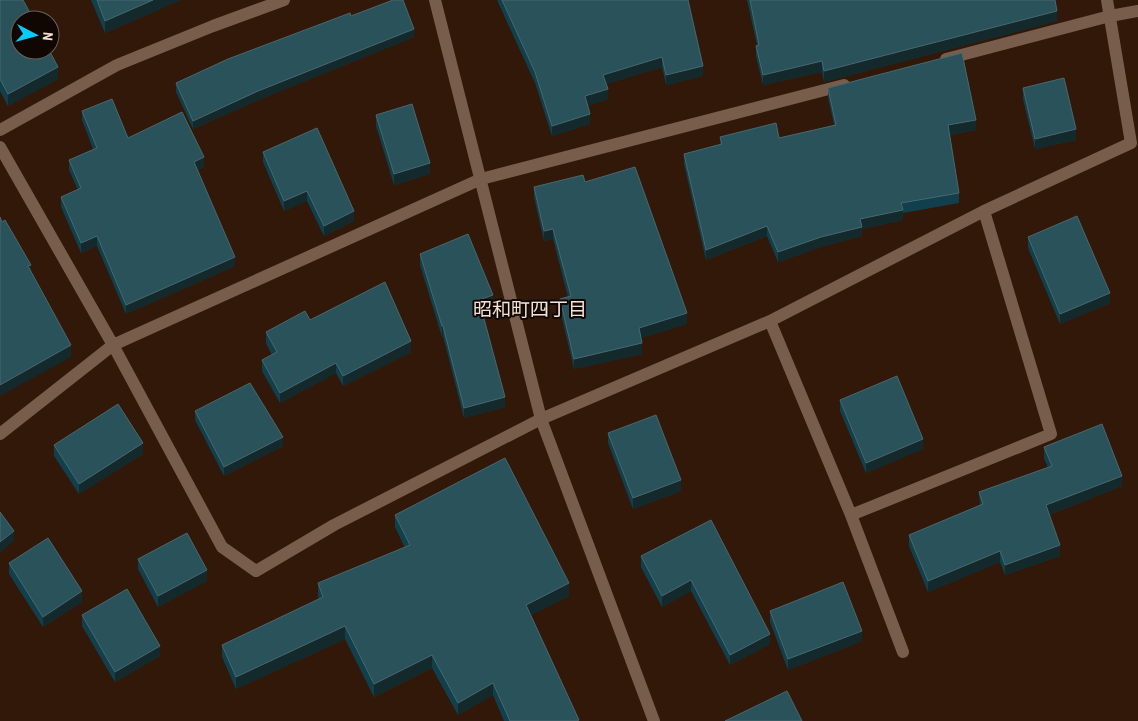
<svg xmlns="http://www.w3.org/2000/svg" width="1138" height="721" viewBox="0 0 1138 721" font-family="'Archivo Narrow','Noto Sans JP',sans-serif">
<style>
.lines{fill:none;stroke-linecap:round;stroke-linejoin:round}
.minor{stroke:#785d4d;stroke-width:12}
.wall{fill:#11404c}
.shaded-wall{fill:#14292b}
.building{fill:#29525b;stroke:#49686f}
.labels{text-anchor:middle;stroke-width:4;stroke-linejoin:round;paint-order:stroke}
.neighbourhood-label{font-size:19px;fill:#f3e2d7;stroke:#110702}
</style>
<rect width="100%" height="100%" fill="#311808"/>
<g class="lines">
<path class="minor" d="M435,0L541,419L654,721
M946,59L1110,16L1138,11
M0,130L117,65L213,26L284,0
M0,147L113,345L222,547L256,571L334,525L541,419L770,321L984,211L1131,143L1107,0
M770,321L851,515L903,652
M0,434L113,345L481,179L844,85
M851,515L1051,434L984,211"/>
</g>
<path class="wall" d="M0,0L58,79L8,106L0,91Z
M91,0H181L105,33Z
M497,0H688L703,76L666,85L662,67L606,84L608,99L588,106L590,124L552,136L535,83Z
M747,0H1055L1057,21L824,82L822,72L763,85L756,56V46L757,45Z
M351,16L414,37L258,100L193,129L176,92V83Z
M828,88L976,130L950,135L959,193V203L903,213V220L862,229V236L821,247L778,262L767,236L706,260L684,164V154L720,144V137L779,138L834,125L828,98Z
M1023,88L1076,140L1035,149L1023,99Z
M82,111L128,138L204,167L198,170L235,266L126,314L97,246L81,253L61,207V197L78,190L69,170V160L93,149L82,120Z
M376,115L430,174L394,185L376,126Z
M263,152L354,221L324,236L307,201L284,211L263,162Z
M585,182L687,324L641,338L642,354L574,369L560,310V299L568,297L553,239L544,241L534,197V187Z
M1028,237L1110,303L1060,324L1028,248Z
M420,254L493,305L482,310L505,407L464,418L443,336L442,337L420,265Z
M310,320L411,352L343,386L336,373L280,403L262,371V360L272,355L266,343V332Z
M840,400L923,449L866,473L840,411Z
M195,411L283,446L224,476L195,420Z
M608,433L681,491L633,509L608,443Z
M54,445L143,454L79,494L54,456Z
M1044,447L1122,486L1049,515L1060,556L1005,575L1000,562L928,592L909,546V535L980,505L979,492L1048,468L1044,458Z
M395,515L569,596L531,615L579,721H504L493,695L458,715L432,668L374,697L345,639L236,689L222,657V645L319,599L318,596V583L405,548L395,527Z
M711,520L770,644L730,665L691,591L662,607L641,567V556Z
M138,559L207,581L158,607L138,569Z
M9,563L82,602L43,627L9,574Z
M770,611L862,641L788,670L770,622Z
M82,615L160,656L115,682L82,626Z"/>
<path class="shaded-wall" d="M153,0H181L105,33V21Z
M1057,11V21L824,82V71Z
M414,29V37L258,100L193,129V121L258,91Z
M662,57V67L603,85V75Z
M822,61V72L763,85V75Z
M703,66V76L666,85V75Z
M58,67V79L8,106V94Z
M608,89V99L585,107V96Z
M590,114V124L552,136V126Z
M976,120V130L948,135V125Z
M1076,129V140L1035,149V139Z
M204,157V167L194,172V162Z
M430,163V174L394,185V174Z
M307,191V201L284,211V201Z
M903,210V220L862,229V236L821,247L778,262V252L860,219Z
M354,211V221L324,236V226Z
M767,226V236L706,260V250Z
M553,229V239L544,241V231Z
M97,236V246L81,253V243Z
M235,257V266L126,314V305Z
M31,265V277L28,266Z
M1110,293V303L1060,324V314Z
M493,295V305L479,311V300Z
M687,313V324L639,339V328Z
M442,326H443V336L442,337Z
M411,341V352L343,386V376Z
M642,343V354L574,369V359Z
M71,345V357L0,396V385Z
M336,363V373L280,403V393Z
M505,397V407L464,418V408Z
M283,437V446L224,476V467Z
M923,439V449L866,473V463Z
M143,443V454L79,494V484Z
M1122,476V486L1046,516V505Z
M681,480V491L633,509V498Z
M14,531V541L0,553V542Z
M1060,545V556L1005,575V565Z
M1000,551V562L928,592V581Z
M207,570V581L158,607V596Z
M691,580V591L662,607V596Z
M569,583V596L526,618V605Z
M82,591V602L43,627V617Z
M345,626V639L236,689V677Z
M862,631V641L788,670V659Z
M770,634V644L730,665V655Z
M160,646V656L115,682V672Z
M432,655V668L374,697V684Z
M493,683V695L458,715V703Z"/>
<path class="building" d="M0,0H23L34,20H20V50H49L58,67L8,94L0,79Z
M97,0H153L105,21Z
M393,0H403L414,29L258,91L193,121L176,83L228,59L350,13L351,16Z
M502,0H688L703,66L666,75L662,57L603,75L608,89L585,96L590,114L552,126L535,72Z
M750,0H1055L1057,11L824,71L822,61L763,75L756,46L759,45Z
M962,53L976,120L948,125L959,193L901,203L903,210L860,219L862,227L821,237L778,252L767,226L706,250L684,154L722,144L720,137L776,123L779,138L836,125L828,88Z
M1064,78L1076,129L1035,139L1023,88Z
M112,99L128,138L182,112L204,157L194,162L235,257L126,305L97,236L81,243L61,197L81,188L69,160L97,148L82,111Z
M412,104L430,163L394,174L376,115Z
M317,128L354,211L324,226L307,191L284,201L263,152Z
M635,167L687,313L639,328L642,343L574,359L560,299L571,296L553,229L544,231L534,187L583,175L585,182Z
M1077,216L1110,293L1060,314L1028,237Z
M0,217L2,222L5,220L31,265L28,266L71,345L0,385Z
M468,234L493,295L479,300L505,397L464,408L443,326H442L420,254Z
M385,282L411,341L343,376L336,363L280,393L262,360L277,352L266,332L305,311L310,320Z
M897,376L923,439L866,463L840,400Z
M250,383L283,437L224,467L195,411Z
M118,404L143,443L79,484L54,445Z
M656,415L681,480L633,498L608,433Z
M1102,424L1122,476L1046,505L1060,545L1005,565L1000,551L928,581L909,535L983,504L979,492L1052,466L1044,447Z
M505,458L569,583L526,605L579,720L577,721H510L493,683L458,703L432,655L374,684L345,626L236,677L222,645L323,597L318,583L410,545L395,515Z
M0,512L14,531L0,542Z
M711,520L770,634L730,655L691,580L662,596L641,556Z
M187,533L207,570L158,596L138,559Z
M48,538L82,591L43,617L9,563Z
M843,582L862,631L788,659L770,611Z
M127,589L160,646L115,672L82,615Z
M787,691L802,721H725Z"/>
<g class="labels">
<g class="neighbourhood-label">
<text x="530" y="316">昭和町四丁目</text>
</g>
</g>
<g transform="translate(35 35) rotate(96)"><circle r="24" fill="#110702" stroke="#6b5f57"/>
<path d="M0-4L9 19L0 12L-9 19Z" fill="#08cbfa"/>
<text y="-8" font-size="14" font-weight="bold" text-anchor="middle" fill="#f3e2d7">N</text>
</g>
</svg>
